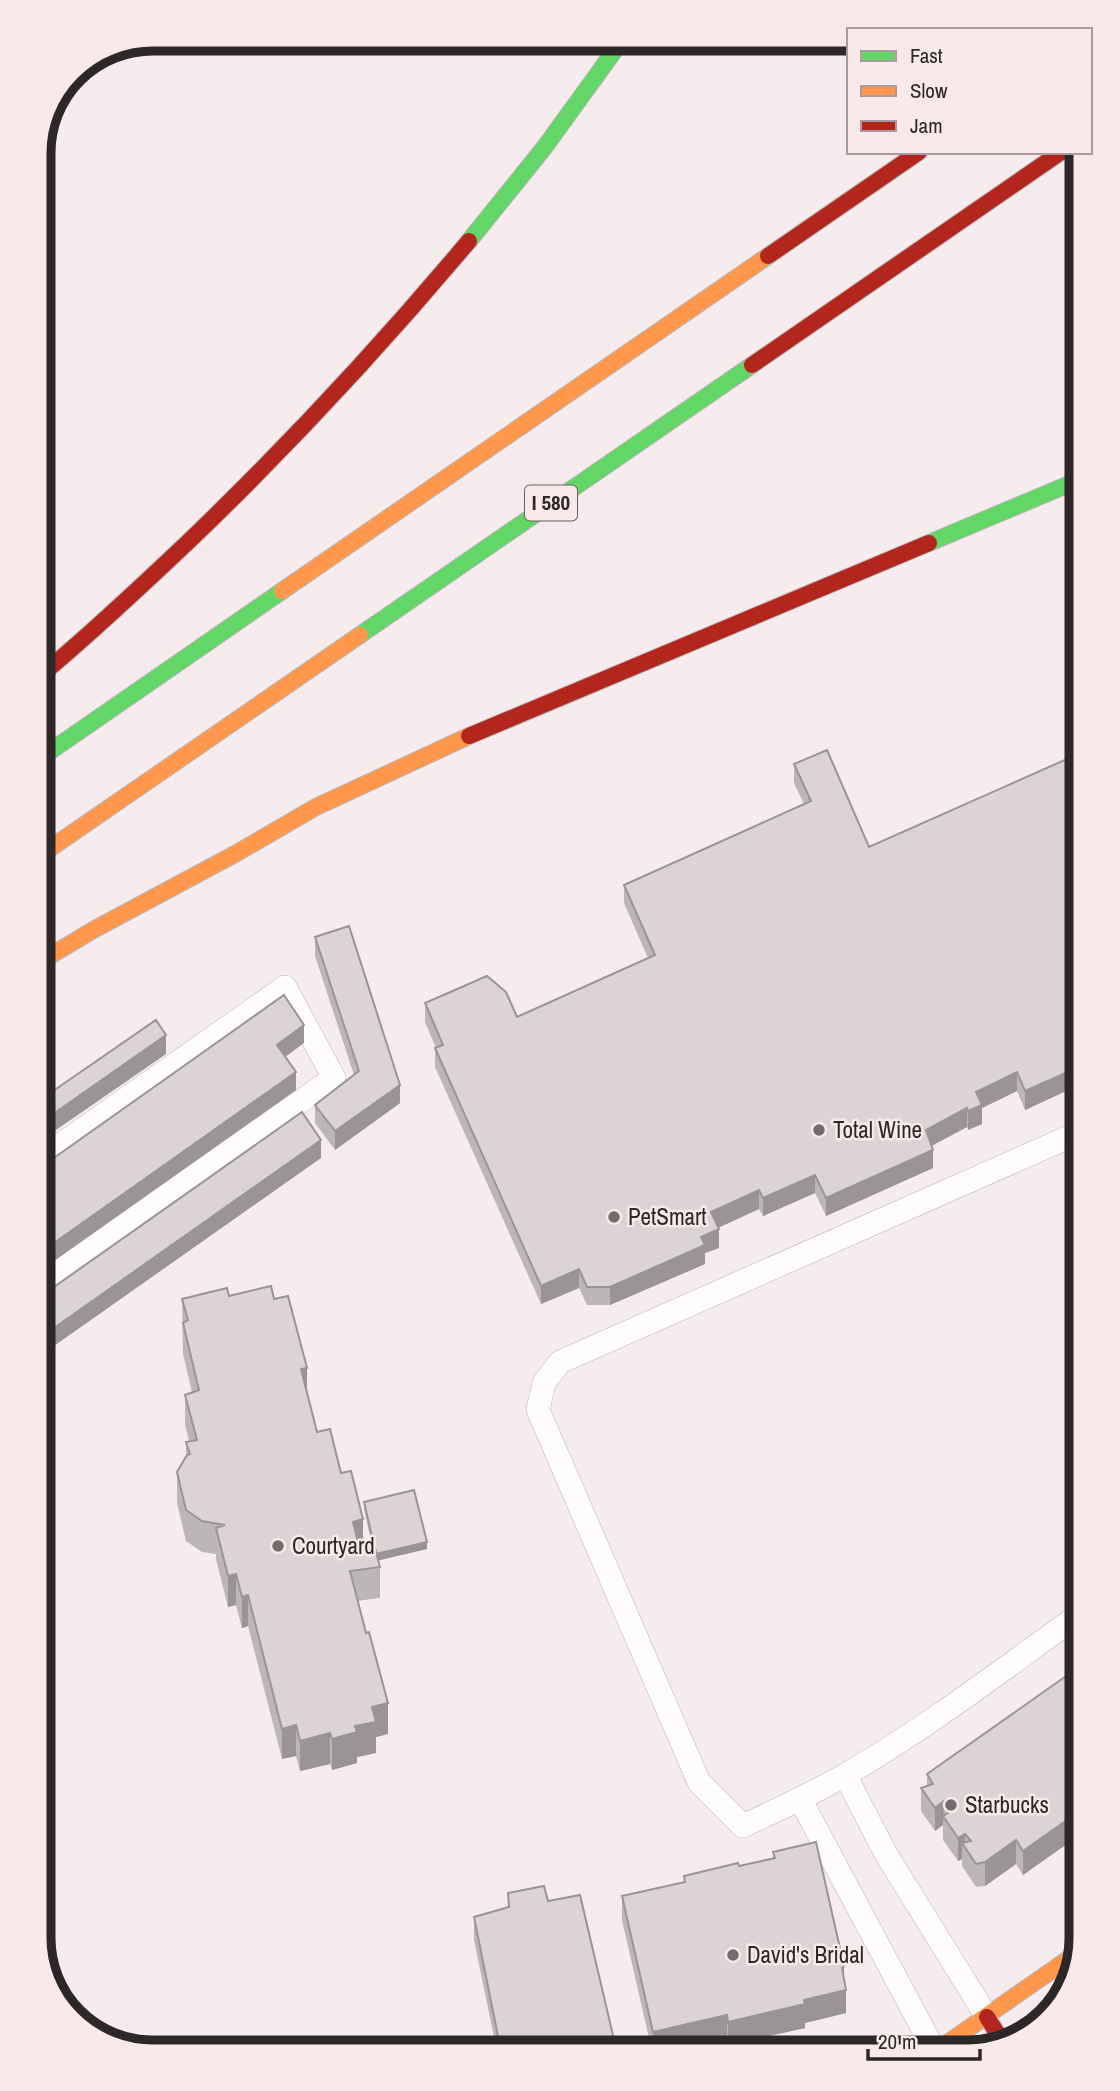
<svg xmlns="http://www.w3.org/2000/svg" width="1120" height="2091" viewBox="0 0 1120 2091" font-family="'Archivo Narrow',sans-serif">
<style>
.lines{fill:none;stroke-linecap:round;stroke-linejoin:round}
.lane-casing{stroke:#bbb4b5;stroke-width:24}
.fast-casing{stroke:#bbb4b5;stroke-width:18}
.slow-casing{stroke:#bbb4b5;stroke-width:18}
.jam-casing{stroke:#bbb4b5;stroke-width:18}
.lane{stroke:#fefcfc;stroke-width:23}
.fast{stroke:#63d668;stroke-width:16}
.slow{stroke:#ff974d;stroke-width:16}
.jam{stroke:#b3261e;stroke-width:16}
.wall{fill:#bdb6b6}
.shaded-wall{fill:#9a9494}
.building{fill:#dcd4d4;stroke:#9a9494;stroke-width:2}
.poi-dot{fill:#736c6d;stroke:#f9e9ea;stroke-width:2.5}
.labels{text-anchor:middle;stroke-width:5;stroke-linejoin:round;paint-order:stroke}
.shield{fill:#f9e9ea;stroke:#6a6162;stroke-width:2}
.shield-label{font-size:21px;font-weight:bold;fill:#2d2727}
.poi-label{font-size:23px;fill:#2d2727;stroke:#f9e9ea;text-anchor:start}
.rim{fill:none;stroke:#2d2727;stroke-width:9}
</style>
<rect width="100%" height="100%" fill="#f6ecee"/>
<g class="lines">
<g class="lane-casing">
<path id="lane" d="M1078,1133L560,1362L544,1383L538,1410L699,1782L743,1826C777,1810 812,1794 845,1775C927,1728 1003,1669 1080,1614
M43,1157L285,987L334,1078L44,1282
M845,1775L886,1854L987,2017
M800,1799L931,2044"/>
</g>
<g class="fast-casing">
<path id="fast" d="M469,241L544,148L623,39
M929,543L1074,482
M360,635L752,365
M42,757L282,591"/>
</g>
<g class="slow-casing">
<path id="slow" d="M282,591L768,256
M42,854L360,635
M43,960L95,929L235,854L316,807L469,736
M946,2044L1077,1953"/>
</g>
<g class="jam-casing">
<path id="jam" d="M768,256L919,152
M752,365L1061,152
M41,675C92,633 139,588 187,543C286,448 380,347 469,241
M469,736L929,543
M987,2017L1004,2044"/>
</g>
<use href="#lane" class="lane"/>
<use href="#fast" class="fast"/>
<use href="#slow" class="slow"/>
<use href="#jam" class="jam"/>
</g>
<path class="wall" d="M205,39H229L221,50Z
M1076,755L1077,1086L1025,1110L1017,1091L982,1108V1124L968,1130L967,1127L932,1145L933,1168L826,1216L815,1193L763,1216L759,1209L718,1228L719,1248L705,1253V1264L610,1305H587L579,1288L541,1304L435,1067V1048H436L425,1022V1003L517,1017L648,958L624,903V885L804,804L794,783V764L869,847Z
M315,937L400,1103L335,1150L315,1123V1105L354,1075L315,956Z
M229,1296L274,1299L307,1391L317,1432L341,1473L363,1541H371L364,1509V1502L427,1549L378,1560L380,1567V1598L357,1601L388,1734L376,1737V1753L357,1757V1763L332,1770L330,1764L300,1771L296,1756L282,1759L248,1626L242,1628L236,1605L228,1607L216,1559V1554L202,1552L186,1541L177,1503V1472L186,1457V1442L189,1441L185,1425V1395L192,1392L183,1354L182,1299Z
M1080,1669L1081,1834L1023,1875L1016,1864L985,1886L976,1887L962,1866V1859L958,1861L943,1840V1825L935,1831L921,1811V1788L927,1786V1774Z
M773,1852L844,1978L846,2013L805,2023V2028L728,2045L727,2039L690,2047H651L622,1920V1896L684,1882V1876L739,1866L773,1859Z
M548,1901L616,2048L495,2042L474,1940V1917Z"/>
<path class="shaded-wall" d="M221,39H229L221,50Z
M304,1025V1043L277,1063V1045Z
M166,1035V1054L43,1139V1121Z
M1077,1068V1086L1025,1110V1091Z
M296,1072V1090L44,1268V1250Z
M1017,1072V1091L982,1108V1124L968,1130V1111L976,1092Z
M400,1085V1103L335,1150V1131Z
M967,1108V1127L926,1149V1130Z
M321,1140V1158L44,1353V1335Z
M933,1150V1168L826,1216V1198Z
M815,1175V1193L763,1216V1198Z
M759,1190V1209L711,1231V1212Z
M719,1229V1248L705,1253V1264L610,1305V1287L701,1237Z
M579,1269V1288L541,1304V1286Z
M307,1368V1399L301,1369Z
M363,1519V1550L353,1553V1522Z
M427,1542V1549L376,1561V1554Z
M236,1574V1605L228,1607V1576Z
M248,1595V1626L242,1628V1597Z
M388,1703V1734L376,1737V1753L357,1757V1763L332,1770V1739L355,1726L372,1707Z
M296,1725V1756L282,1759V1729Z
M330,1733V1764L300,1771V1741Z
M944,1801L943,1825L935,1831V1808Z
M1081,1810V1834L1023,1875V1851Z
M965,1834V1848L962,1843V1859L958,1861V1838Z
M1016,1840V1864L985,1886V1862Z
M844,1966V1990H846V2013L805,2023V2028L728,2045V2022L804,2000Z
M727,2015V2039L690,2047H653V2032Z"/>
<path class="building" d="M827,750L869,847L1076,755L1077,1068L1025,1091L1017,1072L976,1092L982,1105L968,1111L967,1108L926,1130L933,1150L826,1198L815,1175L763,1198L759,1190L711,1212L719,1229L701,1237L705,1245L610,1287H587L579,1269L541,1286L435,1048L443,1045L425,1003L487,976L506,992L517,1017L655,955L624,885L811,801L794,764Z
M349,926L400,1085L335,1131L315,1105L359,1071L315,937Z
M284,995L304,1025L277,1045L296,1072L44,1250V1165Z
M156,1020L166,1035L43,1121V1098Z
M302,1112L321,1140L44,1335V1294Z
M271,1286L274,1299L288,1296L307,1368L301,1369L317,1432L330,1429L341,1473L351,1471L363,1519L353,1522L358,1542L373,1541L380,1567L350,1571L366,1633L369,1632L388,1703L372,1707L376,1722L355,1726L357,1732L332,1739L330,1733L300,1741L296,1725L282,1729L248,1595L242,1597L236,1574L228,1576L216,1528L225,1525L202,1521L186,1510L177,1472L187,1455L190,1454L186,1442L197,1440L185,1395L199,1390L183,1323L188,1320L182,1299L227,1288L229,1296Z
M414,1490L427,1542L376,1554L364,1502Z
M1079,1667L1080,1669L1081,1810L1023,1851L1016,1840L985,1862L976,1864L962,1843L971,1841L965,1834L958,1838L943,1816L951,1811L944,1801L935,1808L921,1788L933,1784L927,1774Z
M816,1842L844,1966L842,1968L846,1990L804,2000L805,2004L728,2022L727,2015L653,2032L622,1896L685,1882L684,1876L738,1863L739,1866L775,1858L773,1852Z
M544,1886L548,1901L580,1895L616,2048L488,2049L489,2044L499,2041L474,1917L509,1907L508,1893Z"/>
<g class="poi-dot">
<circle cx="819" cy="1130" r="7"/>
<circle cx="614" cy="1217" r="7"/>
<circle cx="278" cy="1546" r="7"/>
<circle cx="951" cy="1805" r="7"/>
<circle cx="733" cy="1955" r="7"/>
</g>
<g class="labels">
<rect class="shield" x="525" y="485.5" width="52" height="35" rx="5"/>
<g class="shield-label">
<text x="551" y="510">I 580</text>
</g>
<g class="poi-label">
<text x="833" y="1138">Total Wine</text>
<text x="628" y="1225">PetSmart</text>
<text x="292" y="1554">Courtyard</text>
<text x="965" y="1813">Starbucks</text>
<text x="747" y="1963">David's Bridal</text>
</g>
</g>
<path d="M0 0H1120V2091H0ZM153 51H967A102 102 0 0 1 1069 153V1938A102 102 0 0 1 967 2040H153A102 102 0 0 1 51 1938V153A102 102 0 0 1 153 51Z" fill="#f9e9ea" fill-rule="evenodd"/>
<path class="rim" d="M153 51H967A102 102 0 0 1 1069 153V1938A102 102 0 0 1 967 2040H153A102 102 0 0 1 51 1938V153A102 102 0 0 1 153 51Z"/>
<rect x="847" y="28" width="245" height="126" fill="#f9e9ea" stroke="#a79b9c" stroke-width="2"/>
<rect x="861" y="51" width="35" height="10" fill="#63d668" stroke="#a79b9c" stroke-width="2"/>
<text x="910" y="63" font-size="21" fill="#2d2727">Fast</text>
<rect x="861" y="86" width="35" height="10" fill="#ff974d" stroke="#a79b9c" stroke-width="2"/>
<text x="910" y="98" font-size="21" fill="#2d2727">Slow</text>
<rect x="861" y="121" width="35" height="10" fill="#b3261e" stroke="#a79b9c" stroke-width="2"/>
<text x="910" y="133" font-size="21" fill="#2d2727">Jam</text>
<path d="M868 2049v10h112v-10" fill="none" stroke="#2d2727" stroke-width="3.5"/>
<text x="878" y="2049" font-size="21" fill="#2d2727" stroke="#f9e9ea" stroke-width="5" paint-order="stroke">20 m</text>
</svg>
